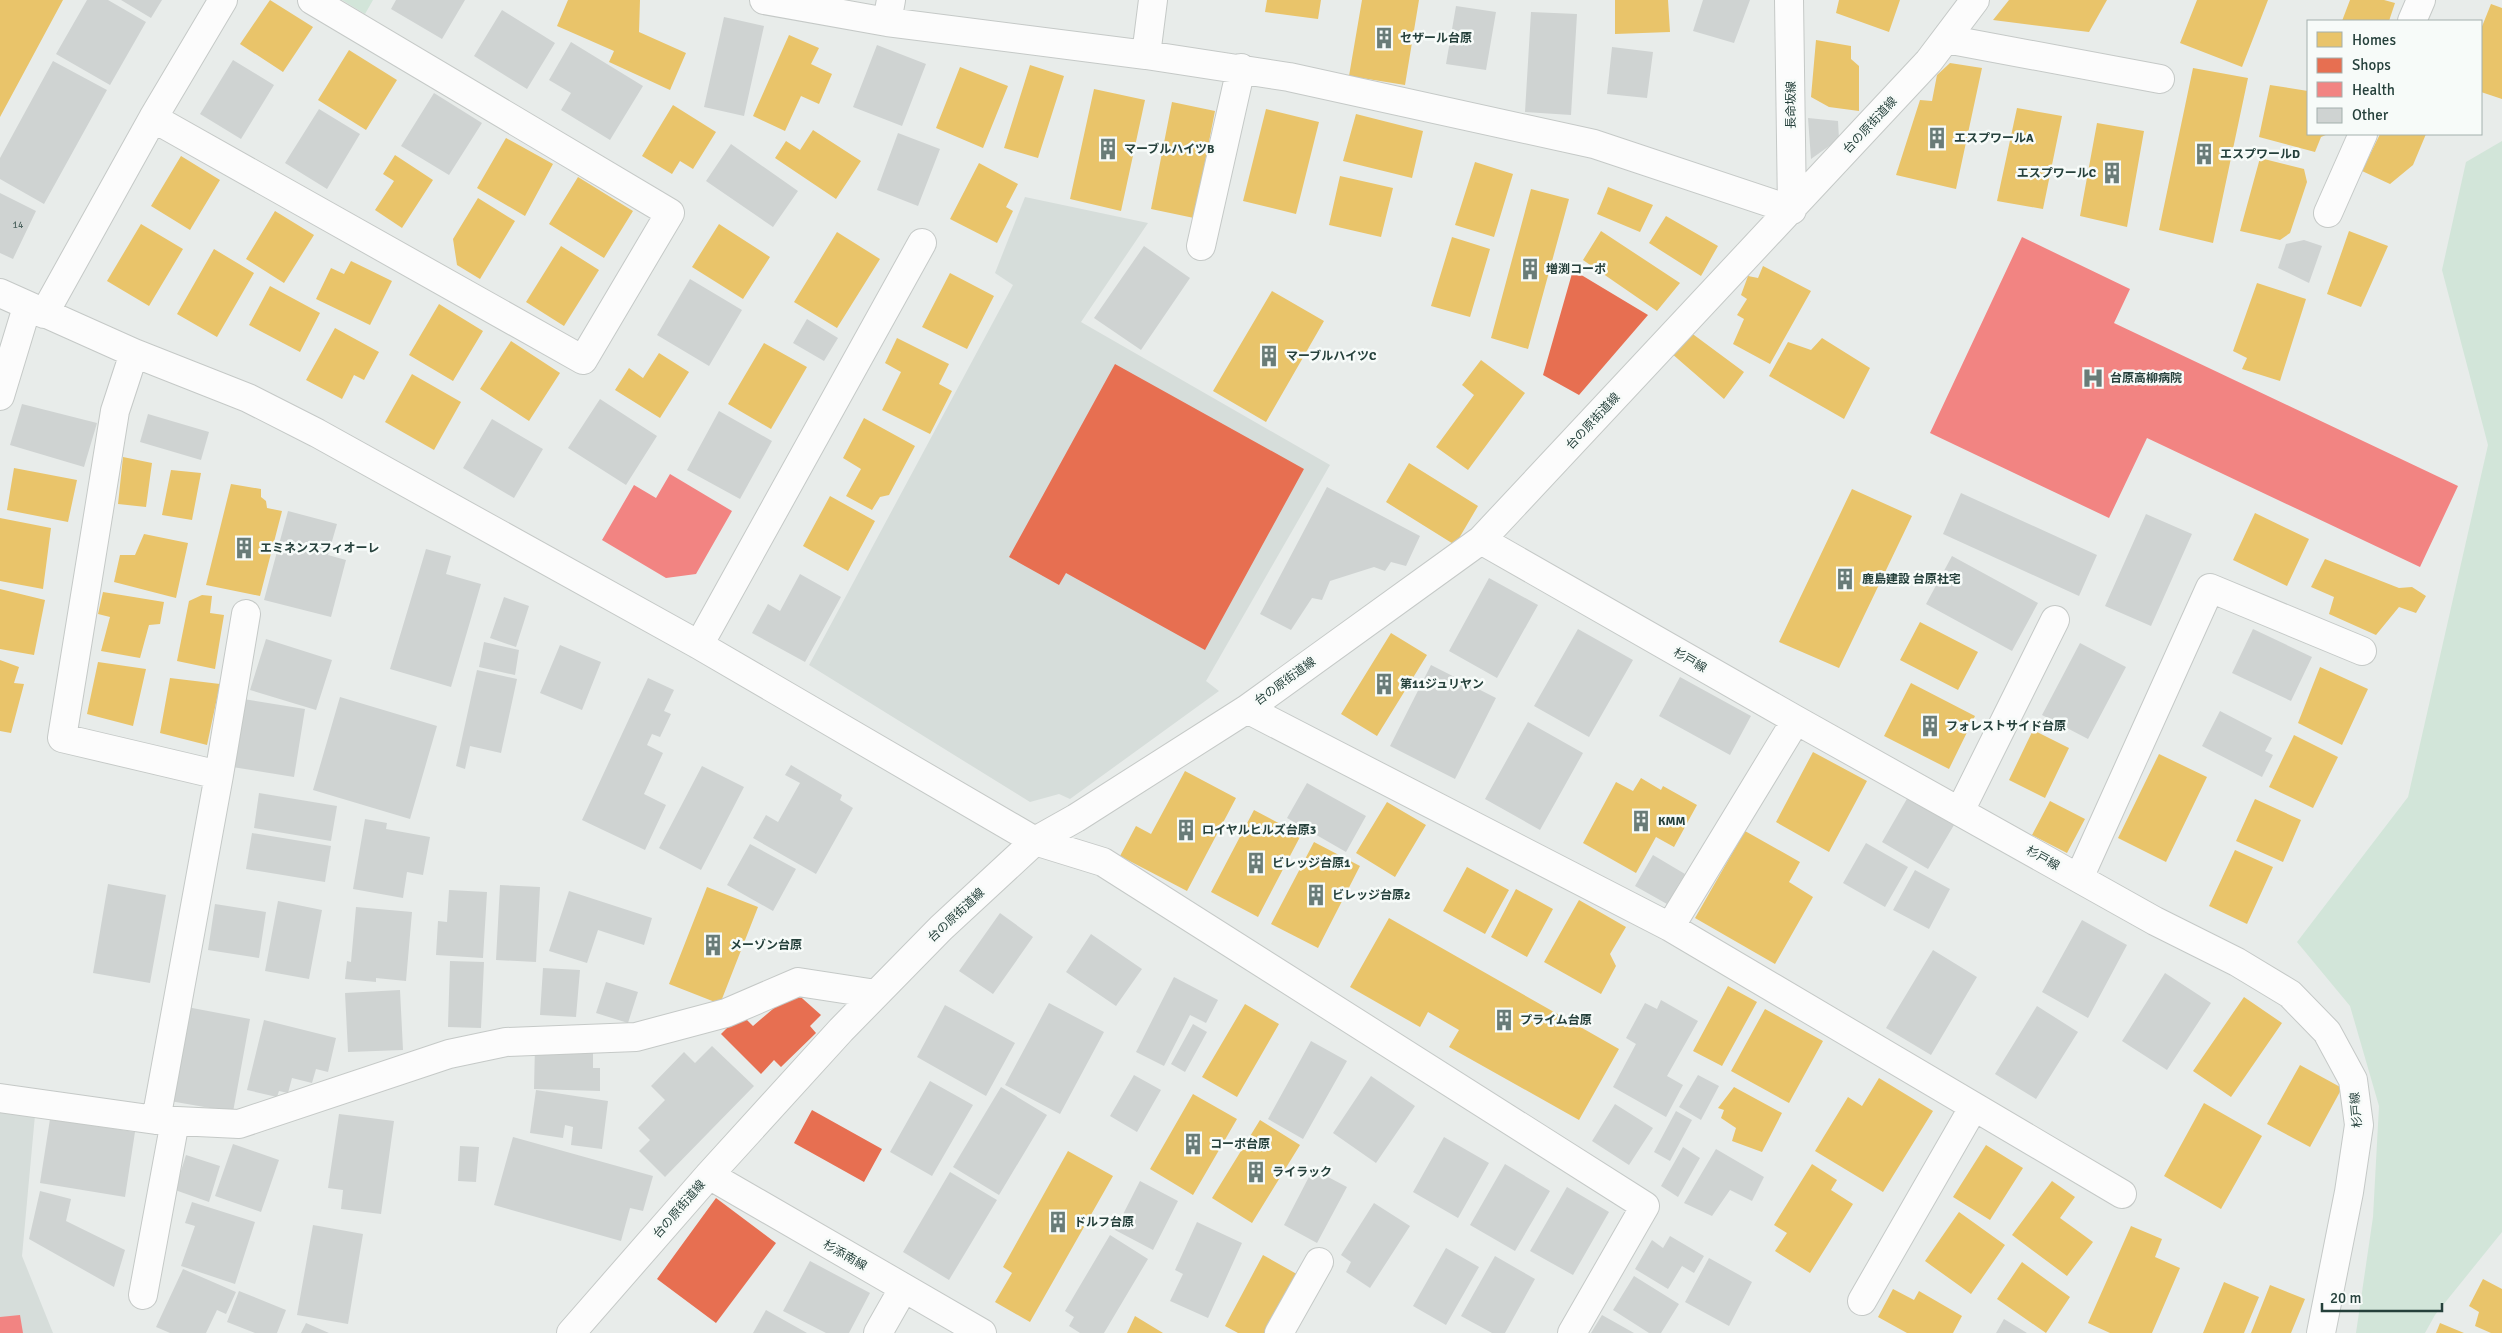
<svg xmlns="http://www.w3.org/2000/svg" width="2502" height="1333" viewBox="0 0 2502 1333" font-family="Signika,'Noto Sans JP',sans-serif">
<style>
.built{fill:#d6ddda}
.green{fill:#d2e5d9}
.homes{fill:#e9c46a}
.shops{fill:#e76f51}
.health{fill:#f28482}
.building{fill:#cfd3d2}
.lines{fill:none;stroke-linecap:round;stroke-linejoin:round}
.minor-casing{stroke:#c5c9c7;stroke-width:30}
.minor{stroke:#fcfcfc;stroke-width:28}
.labels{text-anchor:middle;stroke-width:5;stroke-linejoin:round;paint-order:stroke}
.number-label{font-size:10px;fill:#506662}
.poi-label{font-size:12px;font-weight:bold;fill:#25403b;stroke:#f7fbf9;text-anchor:start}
.street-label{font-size:12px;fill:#25403b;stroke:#f7fbf9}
</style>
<rect width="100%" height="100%" fill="#e8ecea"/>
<path class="built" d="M1025,197L1148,223L1081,322L1330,465L1206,681L1219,691L1070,799L1059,794L1030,802L809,665L1013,285L995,273Z
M0,1109L35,1115L22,1256L53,1333H0Z"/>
<path class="green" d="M342,0H373L365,14Z
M2502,141V1232L2435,1315L2425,1333H2356L2373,1217L2379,1106L2350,1006L2297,942L2408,797L2488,445L2442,270L2466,162Z"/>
<path class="homes" d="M0,0H63L0,117Z
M270,0L313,27L283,72L240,44Z
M568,0H640L639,32L686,53L670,90L609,62L614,51L557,26Z
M1267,0H1321L1318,19L1265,12Z
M1362,0H1419L1405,85L1349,76Z
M1615,0H1668L1670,32L1615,34Z
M1839,0H1900L1889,32L1836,13Z
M2009,0H2107L2089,32L1993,20Z
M2197,0H2268L2242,67L2180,43Z
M2350,0H2384L2395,3L2389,21H2342Z
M2491,4L2502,8V99L2481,92V29Z
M789,35L819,48L811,64L832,74L819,104L801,96L785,131L753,116Z
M1816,40L1851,46V59L1859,66V111L1829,107L1811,97Z
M349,50L397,80L366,130L318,100Z
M1950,63L1982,68L1956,189L1896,175L1920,100L1932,101L1937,75Z
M1030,65L1064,76L1038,158L1004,148Z
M960,67L1008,86L983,148L936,128Z
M2193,68L2248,78L2213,243L2159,230Z
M2270,85L2308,91V134H2328L2321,137L2315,152L2259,137Z
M1094,89L1145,100L1121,211L1070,199Z
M1172,102L1215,111L1194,218L1151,209Z
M673,105L716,132L693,169L680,161L672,174L642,156Z
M2017,108L2062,116L2043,209L1997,201Z
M1266,109L1319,122L1296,214L1243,201Z
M1356,114L1423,131L1412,178L1343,161Z
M2097,123L2144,131L2127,227L2080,216Z
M813,130L861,161L836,199L775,158L786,141L800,150Z
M2380,134H2426L2413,165L2390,184L2362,171Z
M506,138L553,164L525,216L477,188Z
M395,155L433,180L402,228L375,210L394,181L383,174Z
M181,156L220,180L190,230L151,206Z
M2260,158L2304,169L2307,182L2290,233L2280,240L2240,231Z
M1475,162L1513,174L1494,237L1455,225Z
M979,163L1018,184L1006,207L1013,211L997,243L950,219Z
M1340,176L1393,188L1381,237L1329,225Z
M578,177L633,211L604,258L549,224Z
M1608,187L1653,205L1640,232L1597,214Z
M1531,189L1569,199L1528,349L1491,338Z
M478,198L515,221L480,279L457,265L453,239Z
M275,211L314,235L284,283L246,259Z
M1666,216L1718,246L1701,276L1649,243Z
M141,224L183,249L149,306L107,281Z
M719,224L770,257L743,299L692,267Z
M1601,231L1680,283L1657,311L1583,260Z
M2349,231L2388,246L2361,307L2327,294Z
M837,232L880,259L837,328L794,302Z
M1452,237L1490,249L1470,317L1431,306Z
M561,246L599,270L564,326L526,302Z
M214,249L254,273L217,337L177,314Z
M351,261L392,281L370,325L316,299L331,268L344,274Z
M1763,266L1811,291L1770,364L1733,344L1744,319L1737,315L1747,299L1741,295L1748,276L1758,278Z
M950,273L994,296L967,349L922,327Z
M2257,283L2306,299L2280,381L2242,369L2247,358L2233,351Z
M270,286L320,313L300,352L249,325Z
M1272,291L1324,321L1266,422L1213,391Z
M439,304L483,331L453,381L409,355Z
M335,328L379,352L364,380L354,375L342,399L306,380Z
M1690,332L1744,372L1724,399L1671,353Z
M897,338L949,364L939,384L952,391L930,434L882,410L901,372L885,363Z
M1822,338L1870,368L1844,419L1769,376L1788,342L1811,350Z
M511,341L560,373L529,421L480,389Z
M764,343L807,367L771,429L728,404Z
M659,353L689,372L660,418L615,390L629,368L643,378Z
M1481,360L1525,393L1468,470L1436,447L1474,395L1462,385Z
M412,374L461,402L434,450L385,422Z
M864,418L915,446L889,495L880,497L872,510L846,496L861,469L843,458Z
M123,457L152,463L146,507L118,504Z
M1409,463L1478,506L1455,545L1386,502Z
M14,468L77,480L68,522L7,510Z
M171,470L201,473L192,520L162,515Z
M231,484L261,489V497L266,501L267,508L282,511L260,596L206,585Z
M1852,489L1912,516L1839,668L1779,642Z
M830,496L875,521L848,571L803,546Z
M2255,513L2309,539L2287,586L2233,560Z
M0,518L51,528L43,589L0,581Z
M144,534L188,543L176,598L114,582L120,555H135Z
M2325,559L2399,588L2412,587L2426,596L2416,613L2399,607L2376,635L2329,614L2334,597L2311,587Z
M0,589L45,600L34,655L0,649Z
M103,592L164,602L160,624L149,625L140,658L101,651L110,617L98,614Z
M202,595L212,596L210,613L224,615L215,669L177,661L189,601Z
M1920,622L1978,652L1958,690L1900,660Z
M1391,633L1427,655L1377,736L1341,714Z
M0,660L19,667L14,683L24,684L11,733L0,731Z
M98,662L146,669L133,726L87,714Z
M2320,667L2368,689L2342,745L2298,723Z
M170,678L220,684L207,745L160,733Z
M1911,683L1975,716L1949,769L1884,736Z
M2033,730L2069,748L2045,798L2009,780Z
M2294,735L2338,757L2313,808L2269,787Z
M1813,752L1867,781L1829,852L1776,822Z
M2159,754L2207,777L2166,862L2118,838Z
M1185,771L1236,798L1187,891L1120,856L1136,826L1151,834Z
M1641,778L1661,790L1663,786L1697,805L1674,847L1656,837L1636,873L1583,843L1616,782L1633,791Z
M2255,799L2301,820L2283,862L2236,841Z
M2050,801L2085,819L2067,853L2032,835Z
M1387,802L1426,825L1395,877L1356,853Z
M1254,810L1301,835L1258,917L1211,892Z
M1745,831L1800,862L1789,882L1813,897L1775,964L1695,918Z
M1314,842L1360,866L1318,948L1271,924Z
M2235,850L2273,867L2247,924L2209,906Z
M1467,867L1509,890L1485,934L1443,911Z
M707,887L758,907L720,1004L669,984Z
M1516,889L1553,909L1527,957L1491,937Z
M1579,900L1626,927L1610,954L1616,966L1601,994L1544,962Z
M1389,918L1619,1049L1579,1120L1449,1047L1459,1030L1428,1012L1420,1027L1350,987Z
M1728,986L1757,1002L1722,1066L1693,1051Z
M2244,997L2282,1023L2231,1097L2193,1071Z
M1245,1004L1279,1024L1237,1097L1202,1077Z
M1765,1009L1823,1041L1789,1103L1731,1071Z
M2300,1065L2342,1088L2310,1147L2267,1124Z
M1879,1078L1933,1111L1883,1192L1815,1151L1848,1097L1862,1106Z
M1734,1087L1782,1113L1762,1152L1732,1141L1736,1128L1721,1118L1724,1110L1718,1108Z
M1193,1094L1237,1119L1193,1195L1150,1169Z
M2204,1103L2262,1136L2221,1209L2164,1176Z
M1260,1120L1300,1145L1252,1223L1212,1198Z
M1986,1145L2023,1168L1990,1220L1953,1197Z
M1068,1151L1113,1176L1030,1322L995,1302L1012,1273L1003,1267Z
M1812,1164L1837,1180L1831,1190L1853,1204L1810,1273L1775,1251L1787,1233L1774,1225Z
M2052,1181L2075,1197L2060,1218L2093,1242L2067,1276L2012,1235Z
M1959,1212L2005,1245L1971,1294L1925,1261Z
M2131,1226L2162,1239L2155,1257L2180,1268L2152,1333H2110L2088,1323Z
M1263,1255L1302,1277L1272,1333H1238L1225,1326Z
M2022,1262L2070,1297L2046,1333L1997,1299Z
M2483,1279L2502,1289V1333H2491L2475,1326L2479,1312L2469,1306Z
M2224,1282L2259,1297L2244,1333H2203Z
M2270,1285L2305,1299L2291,1333H2251Z
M1893,1289L1914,1300L1919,1291L1962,1316L1953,1333H1907L1878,1317Z
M1135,1316L1163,1333H1127Z
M2440,1323L2464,1333H2436Z"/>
<path class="shops" d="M1573,270L1648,315L1579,395L1543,375Z
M1115,364L1304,469L1205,650L1066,573L1059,585L1009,557Z
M794,991L821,1015L810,1026L816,1033L781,1067L774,1060L761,1074L721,1034L741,1014L753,1026Z
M812,1110L882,1149L864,1182L794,1143Z
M716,1198L776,1243L716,1323L657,1279Z"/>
<path class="health" d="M2022,237L2130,289L2114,323L2458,486L2420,567L2147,438L2109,518L1930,433Z
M670,474L732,511L696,574L666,578L602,540L634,485L656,498Z
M20,1315L23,1333H0V1317Z"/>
<path class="building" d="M87,0H108L146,22L110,85L56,54Z
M121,0H162L151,18Z
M396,0H465L442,39L391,9Z
M1703,0H1750L1734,43L1693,31Z
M1456,6L1496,12L1486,70L1446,64Z
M502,10L555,43L527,89L474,56Z
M1531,12L1577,14L1571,115L1525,112Z
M724,17L764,26L744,116L704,107Z
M571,42L643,86L610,140L561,110L571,93L549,80Z
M877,45L926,64L902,126L853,107Z
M1612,47L1653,52L1647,98L1607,94Z
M233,60L274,85L241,139L200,114Z
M53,61L107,90L44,204L0,179V158Z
M434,93L482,123L449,175L401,146Z
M319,109L360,134L327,189L285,163Z
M1808,118L1838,121L1839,139L1811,159Z
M898,133L940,149L918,206L877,190Z
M731,144L798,191L773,227L706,181Z
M0,193L36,211L13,259L0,253Z
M2304,240L2322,246L2309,283L2278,268L2286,244Z
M1144,246L1190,278L1141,350L1094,318Z
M690,279L742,310L709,366L657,335Z
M807,319L838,338L824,361L793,343Z
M600,399L657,436L626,485L568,448Z
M22,404L97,423L84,467L10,445Z
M719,411L772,441L740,499L687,470Z
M148,414L209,432L201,460L140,442Z
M492,419L543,449L514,498L463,468Z
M1327,487L1420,536L1406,566L1391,562L1385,571L1374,567L1330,581L1322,600L1312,598L1291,630L1260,614Z
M1961,493L2097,555L2079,596L1943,534Z
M288,511L337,524L328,555L346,560L331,617L264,600Z
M2146,514L2192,534L2151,626L2105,606Z
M426,549L451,556L446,574L481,584L451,687L390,669Z
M1952,556L2038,603L2012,651L1926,604Z
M800,574L841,597L805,662L752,633L768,604L780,611Z
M1489,578L1538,605L1497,678L1449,651Z
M504,597L529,606L516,647L490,638Z
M1578,629L1633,660L1589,737L1534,706Z
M2253,629L2312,657L2291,701L2232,673Z
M266,639L332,660L316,710L250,690Z
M484,642L519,650L515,675L479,667Z
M2080,643L2126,667L2088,739L2042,715Z
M560,645L601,662L582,710L540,693Z
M1431,665L1496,698L1455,779L1390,746Z
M477,670L517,679L501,753L470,746L465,769L456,766Z
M1680,677L1751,716L1730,755L1659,716Z
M648,678L674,690L664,711L671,714L660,737L652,734L647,745L663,753L644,794L666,805L645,850L582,820Z
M340,697L437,726L410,819L313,790Z
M237,698L305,709L294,777L226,766Z
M2220,711L2272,738L2265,751L2273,755L2262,777L2202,746Z
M1528,722L1583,753L1540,830L1485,799Z
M791,765L842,795L840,800L853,808L816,874L753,838L766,815L778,822L800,783L785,775Z
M702,766L744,787L701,870L659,848Z
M1307,783L1366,816L1346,852L1287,818Z
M259,793L337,806L331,841L254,828Z
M1908,797L1954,825L1928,869L1882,842Z
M365,819L387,823L386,829L430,837L423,875L407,872L403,898L353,889Z
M252,833L331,846L325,882L246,869Z
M1866,843L1908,867L1885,907L1843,883Z
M750,844L796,869L773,911L727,885Z
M1653,855L1685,874L1667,904L1635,886Z
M1915,870L1950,889L1929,929L1893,910Z
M108,884L166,895L150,983L93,973Z
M500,885L540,887L536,962L496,960Z
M449,890L487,892L483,958L436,955L438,921L447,922Z
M569,891L652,918L644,945L598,930L587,963L549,951Z
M278,901L322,910L309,979L265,971Z
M215,904L266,912L259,958L208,950Z
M356,907L412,912L406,981L376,978V982L345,979L347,961L351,962Z
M1000,913L1033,937L993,994L959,971Z
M2082,920L2127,945L2088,1018L2042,992Z
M1091,934L1142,969L1116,1006L1066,972Z
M1933,950L1977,977L1931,1055L1886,1028Z
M450,961L484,962L481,1028L448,1027Z
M543,968L580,970L576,1017L540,1015Z
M2165,973L2211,1003L2167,1070L2122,1041Z
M1174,977L1218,1000L1206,1023L1190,1015L1164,1066L1136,1052Z
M606,982L638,992L628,1023L596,1013Z
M400,990L403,1050L348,1052L345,993Z
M1661,1000L1698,1021L1667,1076L1683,1085L1666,1117L1613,1087L1636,1044L1626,1038L1645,1003L1657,1009Z
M1049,1003L1104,1032L1060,1114L1005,1085Z
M945,1005L1015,1043L986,1096L917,1057Z
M2037,1006L2078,1032L2036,1099L1995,1074Z
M187,1007L250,1019L233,1112L170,1101Z
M264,1020L336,1038L328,1072L316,1069L312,1083L292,1078L288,1093L279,1091L277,1097L247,1090Z
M1193,1024L1207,1032L1185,1072L1171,1064Z
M1311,1041L1347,1061L1303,1139L1268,1119Z
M535,1045L593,1046V1068H600V1091L534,1089Z
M712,1046L754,1086L665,1177L639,1151L650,1140L638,1128L665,1100L651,1086L684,1052L695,1063Z
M1134,1075L1161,1090L1137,1132L1110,1116Z
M1698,1075L1719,1086L1701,1120L1679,1107Z
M1371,1076L1415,1106L1376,1163L1333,1133Z
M930,1081L973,1105L932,1176L890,1152Z
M1001,1087L1047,1115L999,1195L953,1167Z
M536,1090L608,1101L602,1149L571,1145L573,1127L565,1125L563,1138L530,1133Z
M1615,1104L1653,1128L1629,1165L1592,1141Z
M1676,1111L1692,1120L1670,1161L1654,1152Z
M339,1114L394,1121L381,1214L341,1209L343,1190L328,1188Z
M50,1119L135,1132L125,1197L40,1183Z
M513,1137L653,1176L643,1211L630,1208L621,1241L494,1205Z
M1444,1137L1489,1163L1458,1218L1413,1192Z
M233,1144L279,1160L261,1212L215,1196Z
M460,1146L479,1147L476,1182L458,1181Z
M1683,1147L1700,1158L1678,1197L1661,1186Z
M1716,1149L1764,1177L1752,1201L1730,1190L1712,1216L1684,1203Z
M186,1155L220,1166L209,1202L175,1190Z
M1505,1164L1550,1191L1515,1251L1470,1225Z
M1313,1169L1347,1187L1317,1243L1284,1225Z
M950,1172L997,1200L949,1280L903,1252Z
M1140,1181L1178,1201L1153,1250L1115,1230Z
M1567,1187L1609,1212L1573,1275L1530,1251Z
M40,1191L71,1199L66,1221L125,1250L114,1287L29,1239Z
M192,1202L255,1222L235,1284L181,1266L195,1226L185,1223Z
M1374,1203L1410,1226L1370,1288L1346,1272L1351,1262L1341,1255Z
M1197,1222L1242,1243L1208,1318L1170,1301L1183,1274L1175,1270Z
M313,1225L363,1234L348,1324L297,1315Z
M1110,1235L1148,1259L1104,1333H1080L1069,1326L1074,1317L1065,1311Z
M1670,1236L1704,1256L1694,1273L1682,1266L1668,1289L1635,1269L1652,1240L1663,1248Z
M1446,1248L1479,1267L1446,1325L1413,1306Z
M1495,1256L1535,1279L1505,1333H1492L1461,1316Z
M1709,1258L1752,1282L1729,1326L1685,1302Z
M810,1261L870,1293L849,1333H826L783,1311Z
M183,1269L236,1292L226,1314L217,1310L206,1333H170L156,1327Z
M1634,1276L1679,1304L1661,1333H1649L1613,1310Z
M239,1291L286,1310L277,1333H255L227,1322Z
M766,1310L807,1333H753Z
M1602,1315L1634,1333H1591Z
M2004,1319L2027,1333H1996Z
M306,1323L329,1333H301Z"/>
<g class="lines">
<g class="minor-casing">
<path id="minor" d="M764,0L887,22L1146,55L1289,77L1594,144L1792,210L1789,0
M2412,21L2421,0
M887,22L891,0
M1946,39L2160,79
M1146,55L1153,0
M153,118L583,360L670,213L312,0
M2328,213L2363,134
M1201,246L1241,68
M0,293L134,353L248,398L317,433L699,645L1035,841L1103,862L1645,1206L1572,1333
M44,314L153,118L223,0
M134,353L115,411L62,738L219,775L156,1120
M0,396L27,307
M1481,540L1796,720L2155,921L2237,962L2290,994L2327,1032L2353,1080L2359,1125L2349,1192L2321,1333
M699,645L922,243
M1247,709L1670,927L2122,1194
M219,775L246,614
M1960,811L2055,620
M2079,878L2210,588L2362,651
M1670,927L1796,720
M0,1098L156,1120L239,1124L449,1054L506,1042L636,1037L726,1013L798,982L876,994
M709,1175L982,1333
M143,1295L175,1121
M1862,1301L1973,1108
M571,1333L709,1175L841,1030L941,928L1035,841L1076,818L1247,709L1481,540L1929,61L1975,0
M878,1333L903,1289
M1279,1333L1319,1262"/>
</g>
<use href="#minor" class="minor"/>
</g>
<defs>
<g id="building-bare" transform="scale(1.725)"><path d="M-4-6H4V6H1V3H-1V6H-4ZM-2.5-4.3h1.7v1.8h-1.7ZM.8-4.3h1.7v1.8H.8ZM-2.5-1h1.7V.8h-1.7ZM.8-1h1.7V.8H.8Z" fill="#697c78" stroke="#f7fbf9" stroke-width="2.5" paint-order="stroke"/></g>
<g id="hospital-bare" transform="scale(1.725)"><path d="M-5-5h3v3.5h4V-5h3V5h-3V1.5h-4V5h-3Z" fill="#697c78" stroke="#f7fbf9" stroke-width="2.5" paint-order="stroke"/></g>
</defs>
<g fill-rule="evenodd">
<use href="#building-bare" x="1384" y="38"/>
<use href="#building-bare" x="1937" y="138"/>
<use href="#building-bare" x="1108" y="149"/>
<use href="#building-bare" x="2204" y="154"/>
<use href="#building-bare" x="2112" y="173"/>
<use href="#building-bare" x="1530" y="269"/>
<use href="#building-bare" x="1269" y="356"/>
<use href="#hospital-bare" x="2093" y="378"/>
<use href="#building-bare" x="244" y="548"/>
<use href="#building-bare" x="1845" y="579"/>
<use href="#building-bare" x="1384" y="684"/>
<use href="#building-bare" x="1930" y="726"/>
<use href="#building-bare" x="1641" y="821"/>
<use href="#building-bare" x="1186" y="830"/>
<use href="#building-bare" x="1256" y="863"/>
<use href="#building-bare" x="1316" y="895"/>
<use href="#building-bare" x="713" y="945"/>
<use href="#building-bare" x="1504" y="1020"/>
<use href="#building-bare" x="1193" y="1144"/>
<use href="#building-bare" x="1256" y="1172"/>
<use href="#building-bare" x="1058" y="1222"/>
</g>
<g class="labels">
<g class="number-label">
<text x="18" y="228">14</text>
</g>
<g class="poi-label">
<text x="1400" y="42">セザール台原</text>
<text x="1954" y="142">エスプワールA</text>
<text x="1124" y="153">マーブルハイツB</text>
<text x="2220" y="158">エスプワールD</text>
<text x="2096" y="177" text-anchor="end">エスプワールC</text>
<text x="1546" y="273">増渕コーポ</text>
<text x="1286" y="360">マーブルハイツC</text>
<text x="2110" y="382">台原高柳病院</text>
<text x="260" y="552">エミネンスフィオーレ</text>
<text x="1862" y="583">鹿島建設 台原社宅</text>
<text x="1400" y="688">第11ジュリヤン</text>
<text x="1946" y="730">フォレストサイド台原</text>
<text x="1658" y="825">KMM</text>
<text x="1202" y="834">ロイヤルヒルズ台原3</text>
<text x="1272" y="867">ビレッジ台原1</text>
<text x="1332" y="899">ビレッジ台原2</text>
<text x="730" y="949">メーゾン台原</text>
<text x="1520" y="1024">プライム台原</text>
<text x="1210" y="1148">コーポ台原</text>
<text x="1272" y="1176">ライラック</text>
<text x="1074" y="1226">ドルフ台原</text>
</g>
<g class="street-label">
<text transform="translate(1791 105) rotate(-90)" y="4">長命坂線</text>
<text transform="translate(1870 125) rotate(-47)" y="4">台の原街道線</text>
<text transform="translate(1593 421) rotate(-47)" y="4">台の原街道線</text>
<text transform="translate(1690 660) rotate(30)" y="4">杉戸線</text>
<text transform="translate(1285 681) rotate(-36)" y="4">台の原街道線</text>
<text transform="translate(2043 858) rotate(29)" y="4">杉戸線</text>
<text transform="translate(956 915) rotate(-43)" y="4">台の原街道線</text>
<text transform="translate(2356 1110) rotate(-95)" y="4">杉戸線</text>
<text transform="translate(679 1209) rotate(-49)" y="4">台の原街道線</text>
<text transform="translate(845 1255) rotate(30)" y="4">杉添南線</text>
</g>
</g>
<rect x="2307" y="20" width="175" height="115" fill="#f7fbf9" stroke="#a3b0ad"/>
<rect x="2317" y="32" width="25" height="15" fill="#e9c46a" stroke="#a3b0ad"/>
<text x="2352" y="45" font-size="15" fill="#25403b">Homes</text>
<rect x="2317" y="58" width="25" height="15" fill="#e76f51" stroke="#a3b0ad"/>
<text x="2352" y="70" font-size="15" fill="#25403b">Shops</text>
<rect x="2317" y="82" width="25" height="15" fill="#f28482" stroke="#a3b0ad"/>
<text x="2352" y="95" font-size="15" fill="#25403b">Health</text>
<rect x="2317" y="108" width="25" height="15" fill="#cfd3d2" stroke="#a3b0ad"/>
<text x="2352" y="120" font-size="15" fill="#25403b">Other</text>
<path d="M2322 1303v8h120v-8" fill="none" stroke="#25403b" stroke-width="2.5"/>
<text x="2330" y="1303" font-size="15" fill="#25403b" stroke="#f7fbf9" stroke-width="4" paint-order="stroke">20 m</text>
</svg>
